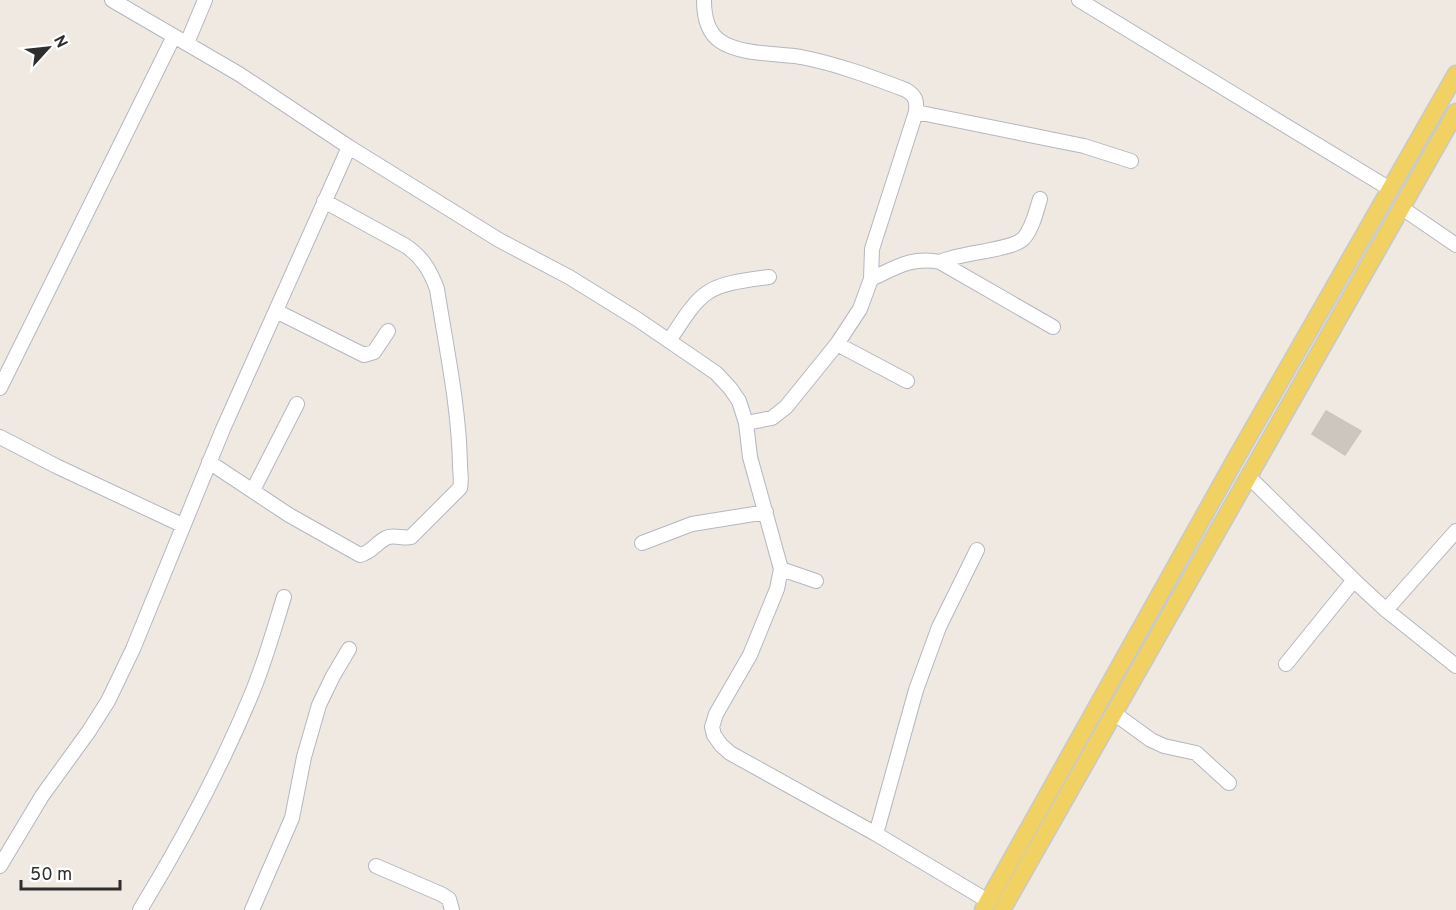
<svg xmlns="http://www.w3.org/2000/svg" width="1456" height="910" viewBox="0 0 1456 910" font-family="Overpass,sans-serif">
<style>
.building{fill:#cbc7bf;stroke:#cbc5ba;stroke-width:1.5}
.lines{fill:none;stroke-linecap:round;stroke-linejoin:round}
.minor-casing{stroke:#b4b7c1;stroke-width:16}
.major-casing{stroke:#c9c9c9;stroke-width:19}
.minor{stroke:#fff;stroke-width:14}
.major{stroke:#f2d163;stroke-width:16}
</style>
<rect width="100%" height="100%" fill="#efe9e1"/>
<path class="building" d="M1326,411L1361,431L1345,455L1312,434Z"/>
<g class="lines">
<g class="minor-casing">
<path id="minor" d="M112,0L239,74L349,147L499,240L569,277L637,319L716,373L730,388L739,401L746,423L750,457L781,569L777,589L750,655L716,714L712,727L714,735L721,745L730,753L876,834L988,901
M704,0C704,15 707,32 720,41C740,55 777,53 801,57C837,64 872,77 906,90C916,96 917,101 916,112L872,249L871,279L860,309L837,344L786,407L772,418L746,423
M1079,0L1390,189
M187,43L205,0
M916,112L1084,146L1131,161
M1402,208L1456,245
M940,262C960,252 1012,251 1024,238C1033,227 1036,212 1040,199
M871,279C895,268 912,256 940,262L1053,327
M276,311L364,355L374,352L388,331
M669,341C703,288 706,285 769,277
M837,344L907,381
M0,388L174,36
M0,437L56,466L182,525
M209,462L289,515L360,555C371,553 376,543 386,538C393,534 403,539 411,537L460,488C462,480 460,473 460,465C459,406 446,347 437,289C430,270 422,257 406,246L324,201
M1248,476L1360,586L1386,610L1456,666
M253,490L297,404
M642,543L692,524L766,512
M781,569L816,581
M1386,610L1456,531
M1286,664L1354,580
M1115,714L1151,740L1164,746L1196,753L1229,783
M876,834L916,690L939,627L977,550
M0,866L42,796L89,731L108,701L133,649L223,429L349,147
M376,866L441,894L449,899L452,910
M140,910C182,841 221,768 252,693C265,662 274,629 284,597
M252,910L292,818L304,757L319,705L333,676L349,649"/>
</g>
<g class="major-casing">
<path id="major" d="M983,910L1235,460L1456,74
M1002,910L1456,112"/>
</g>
<use href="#minor" class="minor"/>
<use href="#major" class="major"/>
</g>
<g transform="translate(48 48) rotate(63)" stroke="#ffffff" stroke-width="4.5" paint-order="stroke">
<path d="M0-4.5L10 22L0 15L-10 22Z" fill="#2e2e2e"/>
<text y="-9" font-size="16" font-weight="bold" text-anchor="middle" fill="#2e2e2e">N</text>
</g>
<path d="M21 880v9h99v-9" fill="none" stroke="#2e2e2e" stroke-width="3"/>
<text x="30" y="880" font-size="18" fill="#2e2e2e" stroke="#ffffff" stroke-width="4.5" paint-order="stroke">50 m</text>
</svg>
